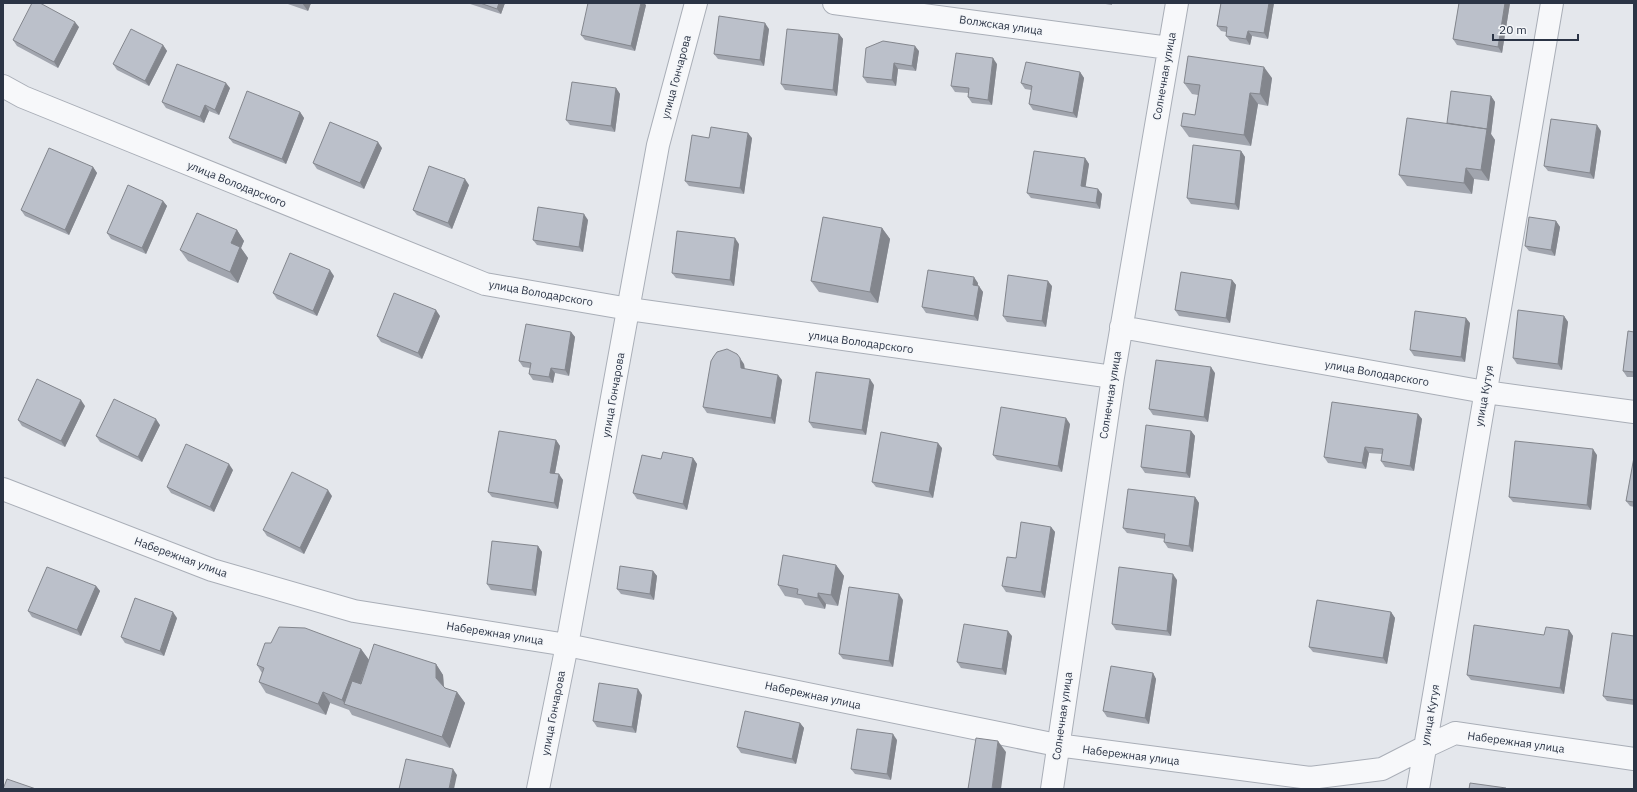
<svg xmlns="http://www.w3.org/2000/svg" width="1637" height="792" viewBox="0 0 1637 792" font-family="'IBM Plex Sans',sans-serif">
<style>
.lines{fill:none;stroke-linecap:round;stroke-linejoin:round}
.minor-casing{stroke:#a9aeb7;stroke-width:24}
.minor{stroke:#f7f8fa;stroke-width:22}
.wall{fill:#a1a5ae}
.shaded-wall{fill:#83868d}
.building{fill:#bbc0ca;stroke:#83868d}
.labels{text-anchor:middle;stroke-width:3;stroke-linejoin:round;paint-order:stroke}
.street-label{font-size:11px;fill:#2b3445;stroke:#f4f6f9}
</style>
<rect width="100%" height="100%" fill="#e4e7ec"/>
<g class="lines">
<g class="minor-casing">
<path id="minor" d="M834,3L1169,48
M3,86L23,97L485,284L629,309L1113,377
M1121,327L1485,392L1634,412
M3,489L212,570L354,611L567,645L1057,745L1310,778L1382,769L1425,747L1455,733L1634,759
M538,789L567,645L658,145L696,3
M1052,789L1113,377L1177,3
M1418,789L1552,3"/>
</g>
<use href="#minor" class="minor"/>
</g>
<path class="wall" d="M285,3H311L308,11Z
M467,3H505L501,14Z
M1099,3H1112V5Z
M1221,3H1274L1268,39L1252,36L1250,45L1230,41L1226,36V32L1221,31L1217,26Z
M1459,3H1510L1502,53L1457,45L1453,39Z
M646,5L635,51L585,40L581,35Z
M79,27L58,68L17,46L13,40Z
M769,29L764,66L718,59L714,54Z
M839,34L843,39L837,96L785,90L781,84Z
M163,45L167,51L149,86L117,70L113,64Z
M919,51L916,71L898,69L896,86L867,83L863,77Z
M997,64L992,105L972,103L968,97V93L955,92L951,86Z
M1080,72L1084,78L1077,118L1033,110L1029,104L1031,90L1025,89L1021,83Z
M1272,78L1268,106L1258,104L1251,146L1189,137L1181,126L1195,115L1198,95L1192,94L1184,83Z
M230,88L219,115L209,111L204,123L166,108L162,102Z
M616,88L620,94L615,132L570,125L566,120Z
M1491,96L1495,102L1491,134L1495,140L1489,181L1474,179L1472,194L1407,186L1399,175L1447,123Z
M300,112L304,118L286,164L233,143L229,138Z
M1601,131L1594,179L1548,171L1544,166Z
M709,138H752L744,194L689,186L685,181Z
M382,148L364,189L317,169L313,163Z
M1241,151L1245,157L1239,210L1191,204L1187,198Z
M1085,158L1089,164L1085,186L1102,194L1100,209L1031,198L1027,193Z
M93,167L97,173L69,235L25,216L21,210Z
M469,185L452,229L417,215L413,210Z
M163,201L167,206L146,254L111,239L107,233Z
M588,220L583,252L537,245L533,240Z
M1556,221L1560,227L1555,256L1529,251L1525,246Z
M882,228L890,239L878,303L819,292L811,281Z
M237,230L244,241L241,248L248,258L238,283L188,261L180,250Z
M739,244L734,286L676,278L672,273Z
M334,276L317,316L277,299L273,293Z
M1232,280L1236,285L1230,323L1179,316L1175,310Z
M978,283V286L983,292L978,321L926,313L922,307Z
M1052,286L1046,327L1007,322L1003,316Z
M440,316L422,359L381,342L377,336Z
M1564,316L1568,322L1562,370L1517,364L1513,358Z
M1470,323L1465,362L1414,356L1410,350Z
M571,332L575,337L569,376L555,373L553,383L533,380L529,374L530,368L523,367L519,361Z
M1634,332V377H1627L1623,371Z
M744,364L745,369L782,380L775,424L707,413L703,407Z
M1215,373L1208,422L1153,415L1149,409Z
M874,385L866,435L813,428L809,422Z
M85,406L65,447L22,426L18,420Z
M1418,414L1422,419L1414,471L1385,467L1381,461L1382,454L1369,453L1366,469L1328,463L1324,457Z
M1070,424L1062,472L997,460L993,455Z
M160,425L142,462L100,442L96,436Z
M1191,431L1195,436L1190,478L1145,473L1141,467Z
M556,440L560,446L555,473L563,480L558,509L492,497L488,492Z
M942,448L933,498L876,487L872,482Z
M1597,455L1591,510L1513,502L1509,497Z
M1634,457V507L1630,506L1626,501Z
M693,458L697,464L687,510L637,499L633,493L661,459Z
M233,470L214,512L171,493L167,487Z
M332,496L304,554L267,536L263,530Z
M1195,497L1199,503L1193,552L1168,548L1164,542L1165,539L1127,533L1123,528Z
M1051,527L1055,532L1045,598L1006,592L1002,586L1016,558Z
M538,546L542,552L536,596L491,590L487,584Z
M836,565L844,576L838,606L826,604L825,609L805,605L801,599L785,596L778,585Z
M653,571L657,576L654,600L621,594L617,589Z
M1177,580L1171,636L1116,630L1112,624Z
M96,586L100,591L81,636L32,617L28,611Z
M903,600L893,667L843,659L839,654Z
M1391,612L1395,618L1387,664L1313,652L1309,647Z
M177,618L164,656L125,643L121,637Z
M1569,630L1573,636L1564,694L1471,680L1467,675L1544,635Z
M1012,636L1006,675L961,668L957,662Z
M1634,636V705L1607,701L1603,696Z
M361,649L369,660L436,664L443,675L444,687L445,688L457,692L465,703L450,748L352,715L349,710L330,703L326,715L266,693L259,682L262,673L257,665Z
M1153,673L1156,679L1149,724L1107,717L1103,711Z
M642,695L636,733L597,727L593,721Z
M800,723L804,728L796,764L741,753L737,747Z
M897,740L891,780L855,774L851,769Z"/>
<path class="shaded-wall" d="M302,3H311L308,11Z
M499,3H505L501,14L497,9Z
M641,3H644L646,5L635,51L631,46Z
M1269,3H1274L1268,39L1264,33Z
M1505,3H1510L1502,53L1498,47Z
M75,22L79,27L58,68L54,62Z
M765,23L769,29L764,66L760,60Z
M1248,31L1252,36L1250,45L1246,39Z
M839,34L843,39L837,96L833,90Z
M163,45L167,51L149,86L145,81Z
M915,46L919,51L916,71L912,66Z
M993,58L997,64L992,105L988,100Z
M894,63L898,69L896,86L892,80Z
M1264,67L1272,78L1268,106L1260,94Z
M1080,72L1084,78L1077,118L1073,113Z
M226,83L230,88L219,115L215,110Z
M616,88L620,94L615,132L611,126Z
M1250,93L1258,104L1251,146L1244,135Z
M1491,96L1495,102L1491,134L1495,140L1489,181L1481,170Z
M205,105L209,111L204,123L200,117Z
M300,112L304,118L286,164L282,159Z
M1597,125L1601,131L1594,179L1590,173Z
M748,133L752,138L744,194L740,188Z
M378,142L382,148L364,189L360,183Z
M1241,151L1245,157L1239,210L1235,204Z
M1085,158L1089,164L1085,191L1081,186Z
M93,167L97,173L69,235L65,230Z
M1466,168L1474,179L1472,194L1464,183Z
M465,179L469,185L452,229L448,223Z
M1098,189L1102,194L1100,209L1096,203Z
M163,201L167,206L146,254L142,248Z
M584,214L588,220L583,252L579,247Z
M1556,221L1560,227L1555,256L1551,250Z
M882,228L890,239L878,303L870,292Z
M237,230L244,241L241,248L248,258L238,283L230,272L231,243Z
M735,238L739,244L734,286L730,280Z
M330,270L334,276L317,316L313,311Z
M974,277L978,283L977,291L973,285Z
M1232,280L1236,285L1230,323L1226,318Z
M1048,281L1052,286L1046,327L1042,321Z
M979,286L983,292L978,321L974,316Z
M436,310L440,316L422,359L418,353Z
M1564,316L1568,322L1562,370L1558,364Z
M1466,318L1470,323L1465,362L1461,357Z
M571,332L575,337L569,376L565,370Z
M740,358L744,364L745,374L741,368Z
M1211,367L1215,373L1208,422L1204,417Z
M551,368L555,373L553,383L549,377Z
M778,375L782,380L775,424L771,418Z
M870,379L874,385L866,435L862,430Z
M81,400L85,406L65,447L61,441Z
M1418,414L1422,419L1414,471L1410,466Z
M1066,418L1070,424L1062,472L1058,466Z
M156,419L160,425L142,462L138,457Z
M1191,431L1195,436L1190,478L1186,473Z
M556,440L560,446L554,478L550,473Z
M938,443L942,448L933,498L929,492Z
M1365,447L1369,453L1366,469L1362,463Z
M1593,449L1597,455L1591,510L1587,505Z
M693,458L697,464L687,510L683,504Z
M229,464L233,470L214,512L210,507Z
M559,474L563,480L558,509L554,503Z
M328,490L332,496L304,554L300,548Z
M1195,497L1199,503L1193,552L1189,546Z
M1051,527L1055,532L1045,598L1041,592Z
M538,546L542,552L536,596L532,590Z
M836,565L844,576L838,606L831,595Z
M653,571L657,576L654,600L650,594Z
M1173,574L1177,580L1171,636L1167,631Z
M96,586L100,591L81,636L77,630Z
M818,593L826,604L825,609L818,598Z
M899,594L903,600L893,667L889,661Z
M173,612L177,618L164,656L160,651Z
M1391,612L1395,618L1387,664L1383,658Z
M1569,630L1573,636L1564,694L1560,688Z
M1008,631L1012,636L1006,675L1002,669Z
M361,649L369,660L352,706L345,704L342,700Z
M436,664L443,675L444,689L436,678Z
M1153,673L1156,679L1149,724L1145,718Z
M638,689L642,695L636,733L632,727Z
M323,692L330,703L326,715L318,704Z
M457,692L465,703L450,748L442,737Z
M800,723L804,728L796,764L792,759Z
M893,734L897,740L891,780L887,774Z
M998,741L1006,752L1001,789H992Z
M453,769L457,775L454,789H449Z"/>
<path class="building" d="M32,3H40L75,22L54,62L13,40Z
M480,3H499L497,9Z
M588,3H641L631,46L581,35Z
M1221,3H1269L1264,33L1248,31L1246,39L1226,36L1227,27L1217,26Z
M1459,3H1505L1498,47L1453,39Z
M719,16L765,23L760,60L714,54Z
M131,29L163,45L145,81L113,64Z
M787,29L839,34L833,90L781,84Z
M883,41L915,46L912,66L894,63L892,80L863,77L866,48Z
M956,53L993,58L988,100L968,97L969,88L951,86Z
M1188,56L1264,67L1260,94L1250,93L1244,135L1181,126L1183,113L1195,115L1200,85L1184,83Z
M1026,62L1080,72L1073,113L1029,104L1032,86L1021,83Z
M177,64L226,83L215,110L205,105L200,117L162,102Z
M572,82L616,88L611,126L566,120Z
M247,91L300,112L282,159L229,138Z
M1451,91L1491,96L1487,129L1447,123Z
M1407,118L1487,129L1481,170L1466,168L1464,183L1399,175Z
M1551,119L1597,125L1590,173L1544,166Z
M330,122L378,142L360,183L313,163Z
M711,127L748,133L740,188L685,181L692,135L709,138Z
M1193,145L1241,151L1235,204L1187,198Z
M49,148L93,167L65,230L21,210Z
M1034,151L1085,158L1081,186L1098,189L1096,203L1027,193Z
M429,166L465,179L448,223L413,210Z
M128,185L163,201L142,248L107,233Z
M538,207L584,214L579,247L533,240Z
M197,213L237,230L231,243L240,247L230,272L180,250Z
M823,217L882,228L870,292L811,281Z
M1529,217L1556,221L1551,250L1525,246Z
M677,231L735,238L730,280L672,273Z
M290,253L330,270L313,311L273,293Z
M928,270L974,277L973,285L979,286L974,316L922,307Z
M1181,272L1232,280L1226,318L1175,310Z
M1008,275L1048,281L1042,321L1003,316Z
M394,293L436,310L418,353L377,336Z
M1518,310L1564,316L1558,364L1513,358Z
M1415,311L1466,318L1461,357L1410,350Z
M526,324L571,332L565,370L551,368L549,377L529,374L531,363L519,361Z
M1628,331L1634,332V372L1623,371Z
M727,349L737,354L740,358L741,368L778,375L771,418L703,407L711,361L714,356L717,352Z
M1156,360L1211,367L1204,417L1149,409Z
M816,372L870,379L862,430L809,422Z
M37,379L81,400L61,441L18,420Z
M114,399L156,419L138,457L96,436Z
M1332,402L1418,414L1410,466L1381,461L1383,449L1365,447L1362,463L1324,457Z
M1001,407L1066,418L1058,466L993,455Z
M1146,425L1191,431L1186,473L1141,467Z
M499,431L556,440L550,473L559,474L554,503L488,492Z
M881,432L938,443L929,492L872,482Z
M1515,441L1593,449L1587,505L1509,497Z
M186,444L229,464L210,507L167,487Z
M663,452L693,458L683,504L633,493L642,455L661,459Z
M1634,457V502L1626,501Z
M292,472L328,490L300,548L263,530Z
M1128,489L1195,497L1189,546L1164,542L1165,534L1123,528Z
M1021,522L1051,527L1041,592L1002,586L1007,557L1016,558Z
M492,541L538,546L532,590L487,584Z
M783,555L836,565L831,595L818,593V598L797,594L798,589L778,585Z
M620,566L653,571L650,594L617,589Z
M47,567L96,586L77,630L28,611Z
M1119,567L1173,574L1167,631L1112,624Z
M849,587L899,594L889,661L839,654Z
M135,598L173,612L160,651L121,637Z
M1317,600L1391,612L1383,658L1309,647Z
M964,624L1008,631L1002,669L957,662Z
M1474,625L1544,635L1546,627L1569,630L1560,688L1467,675Z
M279,627L305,628L361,649L342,700L323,692L318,704L259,682L264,668L257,665L265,643H271Z
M1612,633L1634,636V700L1603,696Z
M374,644L436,664V678L445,688L457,692L442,737L344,704L352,681L361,684Z
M1111,666L1153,673L1145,718L1103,711Z
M599,683L638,689L632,727L593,721Z
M745,711L800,723L792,759L737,747Z
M857,729L893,734L887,774L851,769Z
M976,738L998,741L992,789H968Z
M406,759L453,769L449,789H399Z
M7,779L36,789H3Z
M1470,783L1506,788V789H1469Z"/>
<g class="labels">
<g class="street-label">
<text transform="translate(1001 25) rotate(8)" y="4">Волжская улица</text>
<text transform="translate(1164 76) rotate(-80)" y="4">Солнечная улица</text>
<text transform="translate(676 77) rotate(-75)" y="4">улица Гончарова</text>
<text transform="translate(237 184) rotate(22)" y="4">улица Володарского</text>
<text transform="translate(541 293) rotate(10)" y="4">улица Володарского</text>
<text transform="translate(861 342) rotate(8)" y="4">улица Володарского</text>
<text transform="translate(1377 373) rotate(10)" y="4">улица Володарского</text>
<text transform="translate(613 395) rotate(-80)" y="4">улица Гончарова</text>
<text transform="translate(1110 395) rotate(-81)" y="4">Солнечная улица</text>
<text transform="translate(1484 396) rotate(-80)" y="4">улица Кутуя</text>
<text transform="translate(181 557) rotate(20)" y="4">Набережная улица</text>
<text transform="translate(495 633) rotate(9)" y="4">Набережная улица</text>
<text transform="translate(813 695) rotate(12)" y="4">Набережная улица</text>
<text transform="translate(553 713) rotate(-79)" y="4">улица Гончарова</text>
<text transform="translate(1430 715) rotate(-80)" y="4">улица Кутуя</text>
<text transform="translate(1062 716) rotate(-82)" y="4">Солнечная улица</text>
<text transform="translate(1516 742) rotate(8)" y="4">Набережная улица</text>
<text transform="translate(1131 755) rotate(7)" y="4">Набережная улица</text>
</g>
</g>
<rect width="1637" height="792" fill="none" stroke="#2b3445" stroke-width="8"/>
<path d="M1493 34v6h85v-6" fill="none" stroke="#2b3445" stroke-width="2"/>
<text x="1499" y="34" font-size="12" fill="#2b3445" stroke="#f4f6f9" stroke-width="3" paint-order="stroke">20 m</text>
</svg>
